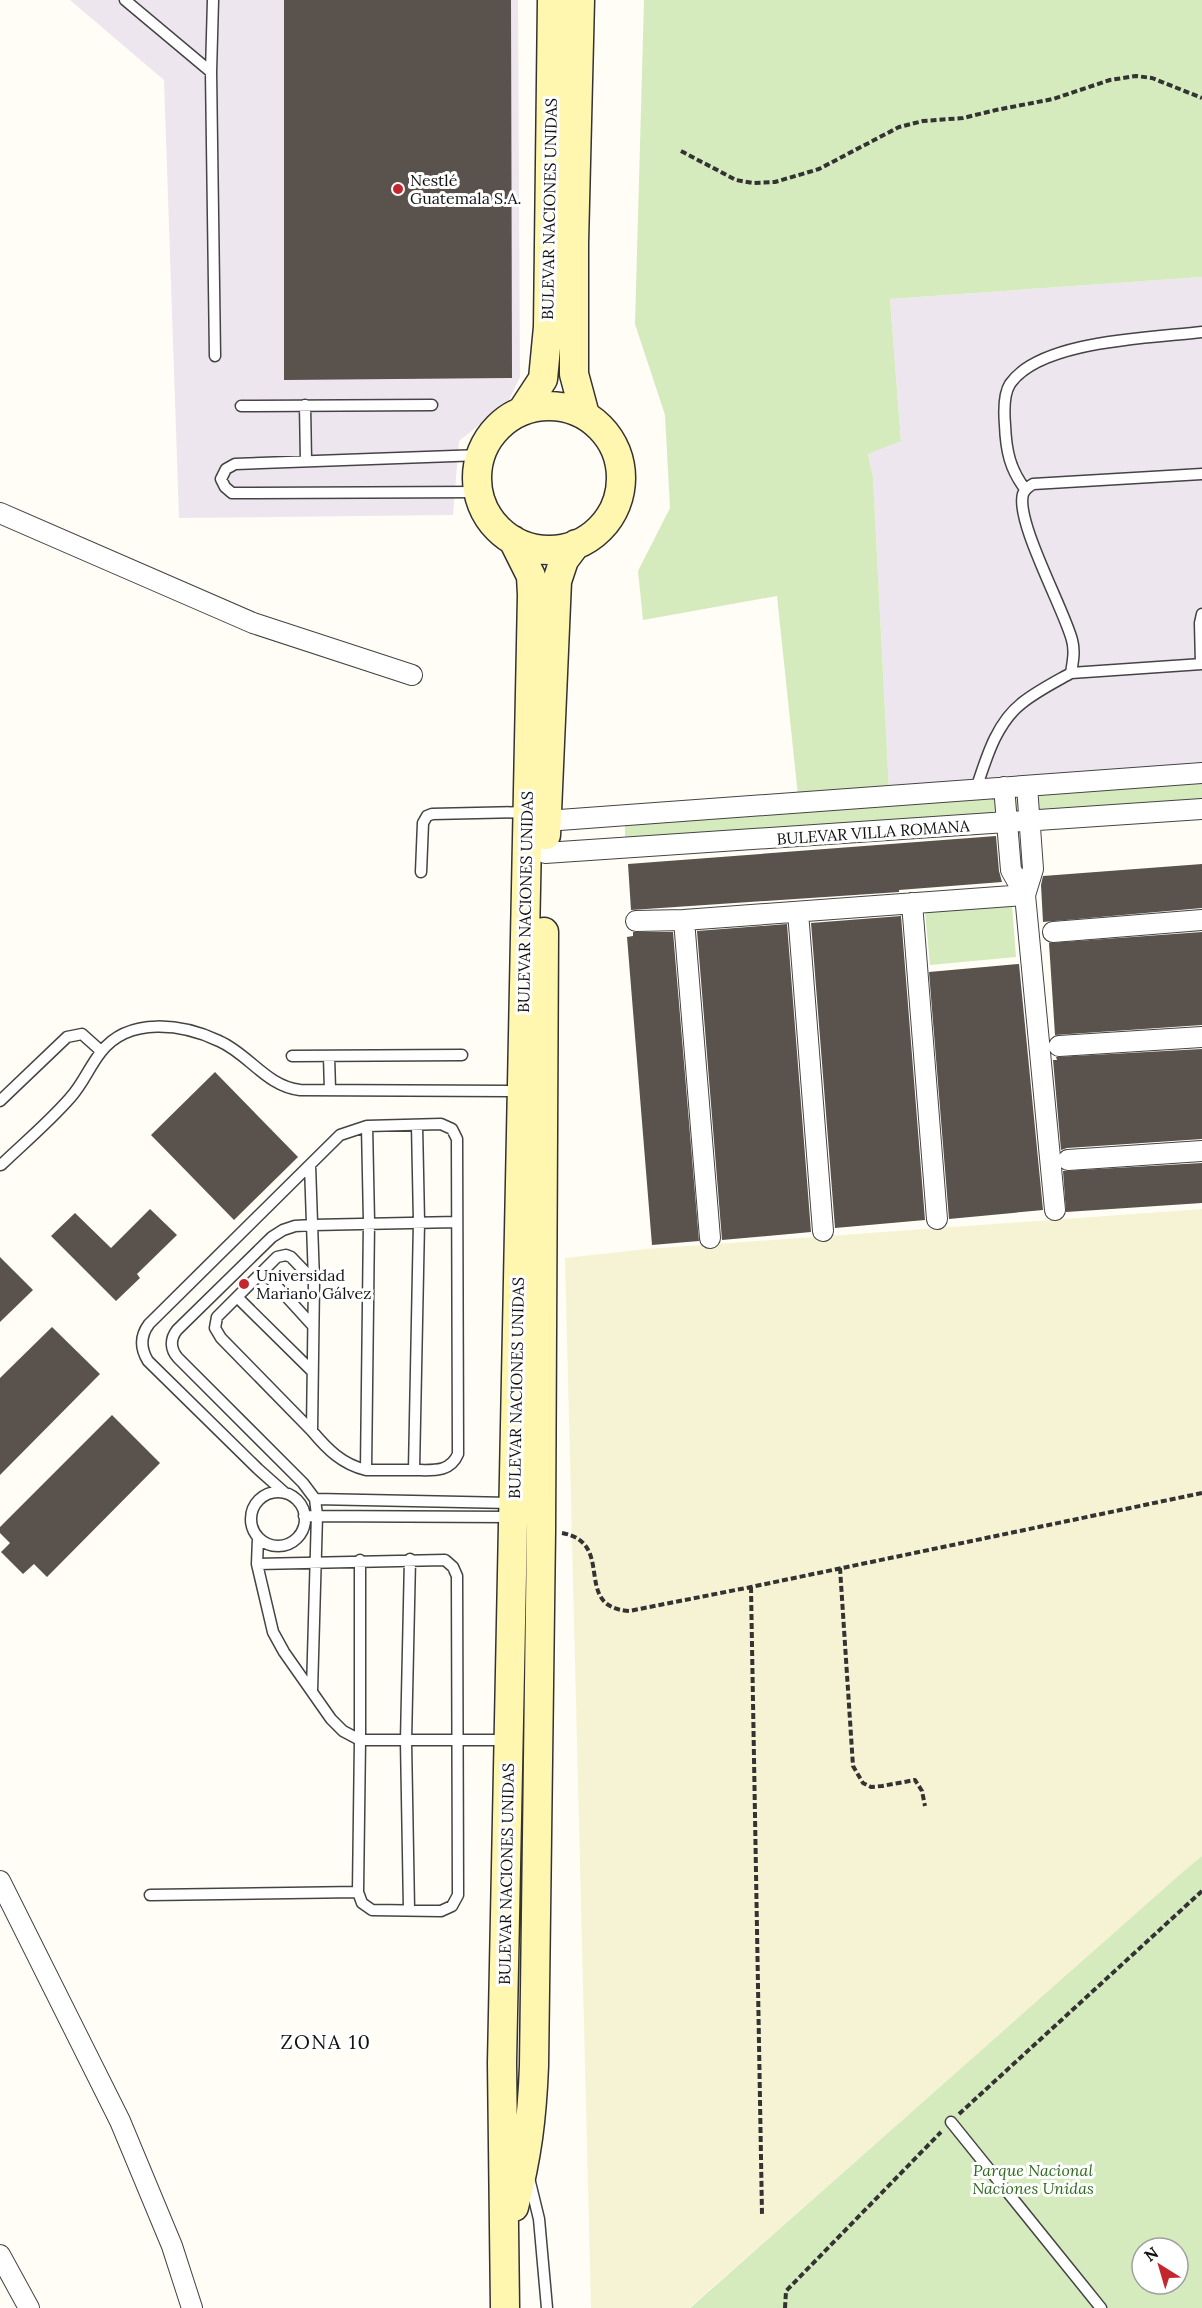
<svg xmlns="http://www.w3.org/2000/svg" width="1202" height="2308" viewBox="0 0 1202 2308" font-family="Lora,serif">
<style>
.industrial{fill:#eee6ef}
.farmland{fill:#f6f3d4}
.green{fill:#d5ebbd;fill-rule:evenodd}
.building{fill:#5a524d}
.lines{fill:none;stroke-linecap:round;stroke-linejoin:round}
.service-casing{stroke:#444;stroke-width:13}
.minor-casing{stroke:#444;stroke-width:22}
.secondary-casing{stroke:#333;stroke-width:31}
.path{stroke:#333;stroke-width:4;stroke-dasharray:6 3;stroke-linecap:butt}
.service{stroke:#fff;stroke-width:10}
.minor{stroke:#fff;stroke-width:20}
.secondary{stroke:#fff6b0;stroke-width:28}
.poi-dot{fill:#c4262e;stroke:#fff;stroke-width:2}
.labels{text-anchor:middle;stroke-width:6;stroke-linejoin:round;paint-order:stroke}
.poi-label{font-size:16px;fill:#111;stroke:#fff;text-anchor:start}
.street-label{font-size:16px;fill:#111;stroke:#fff}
.park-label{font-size:16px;font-style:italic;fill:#2f6b1f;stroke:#fff}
.quarter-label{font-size:20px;letter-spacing:1.5px;fill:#111;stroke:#fff}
</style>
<rect width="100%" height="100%" fill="#fffdf5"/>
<path class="industrial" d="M70,0H518L520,377L508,402L459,441L453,515L179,518L164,80Z
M1202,277V765L889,789L873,477L868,454L901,440L890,299Z"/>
<path class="farmland" d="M1202,1209V1856L689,2308H591L565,1258L646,1249Z"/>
<path class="green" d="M644,0H1202V277L890,299L901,441L868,454L873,477L889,789L798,796L777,596L643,620L638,571L670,508L665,415L635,324Z
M1202,773V809L625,848V815Z
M1012,905L1016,957L930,965L925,912Z
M1202,1856V2308H690L1184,1871ZM1142,2248H1178V2284H1142Z"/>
<path class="building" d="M284,0H511L512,378L284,380Z
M996,836L999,871L1002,882L899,890V892L631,910L628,864Z
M1202,864V908L1043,922L1041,885L1043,876Z
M901,916L925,1220L835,1228L811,923Z
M787,924L811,1232L722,1240L697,931Z
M633,932H673L699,1241L652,1245L627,937L633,936Z
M1202,932V1025L1055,1035L1049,943Z
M1019,964L1043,1210L949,1219L929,972Z
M1202,1049V1139L1067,1148L1061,1150L1053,1060H1057L1056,1057Z
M215,1072L298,1157L234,1220L151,1135Z
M1202,1163V1203L1066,1212L1063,1171Z
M150,1209L177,1235L137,1274L140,1278L116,1301L51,1236L75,1213L111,1248Z
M0,1257L33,1290L0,1322Z
M52,1327L100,1374L0,1475V1378Z
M112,1415L160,1463L47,1577L34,1564L23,1574L1,1552L10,1543L0,1533V1527Z"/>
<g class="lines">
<g class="service-casing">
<path id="service" d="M125,0L211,72L215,356
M211,72L213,0
M305,405L306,461
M241,406L432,405
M1025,489C1010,469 1006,451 1005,425C1004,413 1003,395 1010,384C1040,340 1152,338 1202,332
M479,492L232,493L225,487L221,479L226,469L235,464L481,455
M1201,664L1200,623L1202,614
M1071,673L1202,664
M976,789C986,759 996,723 1022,703C1037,691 1055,682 1071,673C1073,661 1075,651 1072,640C1064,609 1015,521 1023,494C1025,489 1028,487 1033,484L1202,474
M421,872L423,823L427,816L432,814L527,812
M292,1056L462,1055
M329,1056L330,1090
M0,1101L67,1037L82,1034L101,1051
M1,1165C24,1143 49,1122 70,1098C83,1084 89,1067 101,1052C129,1016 183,1024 219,1041C249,1054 266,1086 300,1090L521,1091
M310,1165L314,1281L312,1431C328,1450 342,1464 366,1470L369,1222L367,1126
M263,1271L313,1326
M237,1297L312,1371
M312,1431L221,1338L215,1328L217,1317L277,1257L286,1255L291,1257L314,1281
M366,1470H414L419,1222L417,1125
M251 1519a27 27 0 1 1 54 0a27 27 0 1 1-54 0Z
M285,1493L258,1469L148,1361C140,1348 140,1336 149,1324L340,1135L367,1126L441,1124L452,1129L457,1139L458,1454C450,1473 432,1470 414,1470
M315,1499L513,1503
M304,1516L511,1517
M360,1560V1740H506
M257,1564L445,1560L453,1567L457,1576L458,1895L452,1906L441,1911L372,1910L362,1903L358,1892L360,1740L343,1731L331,1719L284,1652L273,1632L257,1564L258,1538
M312,1691L317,1515L315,1499L303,1483L178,1358C170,1349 170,1339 177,1330L272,1237L283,1230L295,1226L313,1225L457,1222
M150,1895L358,1892
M409,1909L406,1741L410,1559
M951,2122L1101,2308
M529,2178L539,2219L547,2308"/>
</g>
<g class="minor-casing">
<path id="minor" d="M0,513L253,623L412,675
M1027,786L1033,869L1025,895L1055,1210
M1004,787L1011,870L1025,895
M546,821L1202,773
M545,853L1202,809
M912,903L937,1219
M798,912L823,1231
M684,920L710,1238
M636,921L684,920L1025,895
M1053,932L1202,920
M1059,1046L1202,1037
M1068,1160L1202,1151
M0,1881L120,2121L172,2246L192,2308
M0,2255L29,2308"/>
</g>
<g class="secondary-casing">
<path id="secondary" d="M580,0L574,243V374L585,415
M477 478a72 72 0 1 1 144 0a72 72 0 1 1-144 0Z
M522,411L543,379L548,327L552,0
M546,835L557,581L564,560L576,544
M514,2207C527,2157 532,2118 534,2066L541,1532L544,932
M505,2308L502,2063L532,595L531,576L513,540"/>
</g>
<path class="path" d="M681,151L736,180L753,183L775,182L819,169L899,127L923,121L963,118L996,110L1053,99L1110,80L1136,76L1152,78L1202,98
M562,1533C617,1543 571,1607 629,1611L751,1587L1202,1493
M840,1568L853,1766L863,1783L871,1787L882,1786L915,1780L922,1791L925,1806
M751,1587L762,2214
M959,2114L1202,1891
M785,2308L786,2291L941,2132"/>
<use href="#service" class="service"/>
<use href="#minor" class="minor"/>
<use href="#secondary" class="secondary"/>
</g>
<g class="poi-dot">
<circle cx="398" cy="189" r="6"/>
<circle cx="244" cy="1284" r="6"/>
</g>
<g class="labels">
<g class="poi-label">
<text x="410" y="186">Nestlé<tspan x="410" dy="18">Guatemala S.A.</tspan></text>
<text x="256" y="1281">Universidad<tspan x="256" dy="18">Mariano Gálvez</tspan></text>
</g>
<g class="street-label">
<text transform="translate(549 209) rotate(-89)" y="6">BULEVAR NACIONES UNIDAS</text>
<text transform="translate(873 832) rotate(-4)" y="6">BULEVAR VILLA ROMANA</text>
<text transform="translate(525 902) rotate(-89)" y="6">BULEVAR NACIONES UNIDAS</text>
<text transform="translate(516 1388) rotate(-89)" y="6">BULEVAR NACIONES UNIDAS</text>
<text transform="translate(506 1874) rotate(-89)" y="6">BULEVAR NACIONES UNIDAS</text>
</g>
<g class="park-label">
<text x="1033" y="2176">Parque Nacional<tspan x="1033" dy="18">Naciones Unidas</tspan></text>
</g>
<g class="quarter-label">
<text x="326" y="2049">ZONA 10</text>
</g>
</g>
<g transform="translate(1160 2266) rotate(323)"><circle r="28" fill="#ffffff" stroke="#a0a0a0" stroke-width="1.5"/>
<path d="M0-4.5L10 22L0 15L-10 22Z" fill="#c4262e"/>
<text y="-9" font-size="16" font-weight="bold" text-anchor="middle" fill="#111111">N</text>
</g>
</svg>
